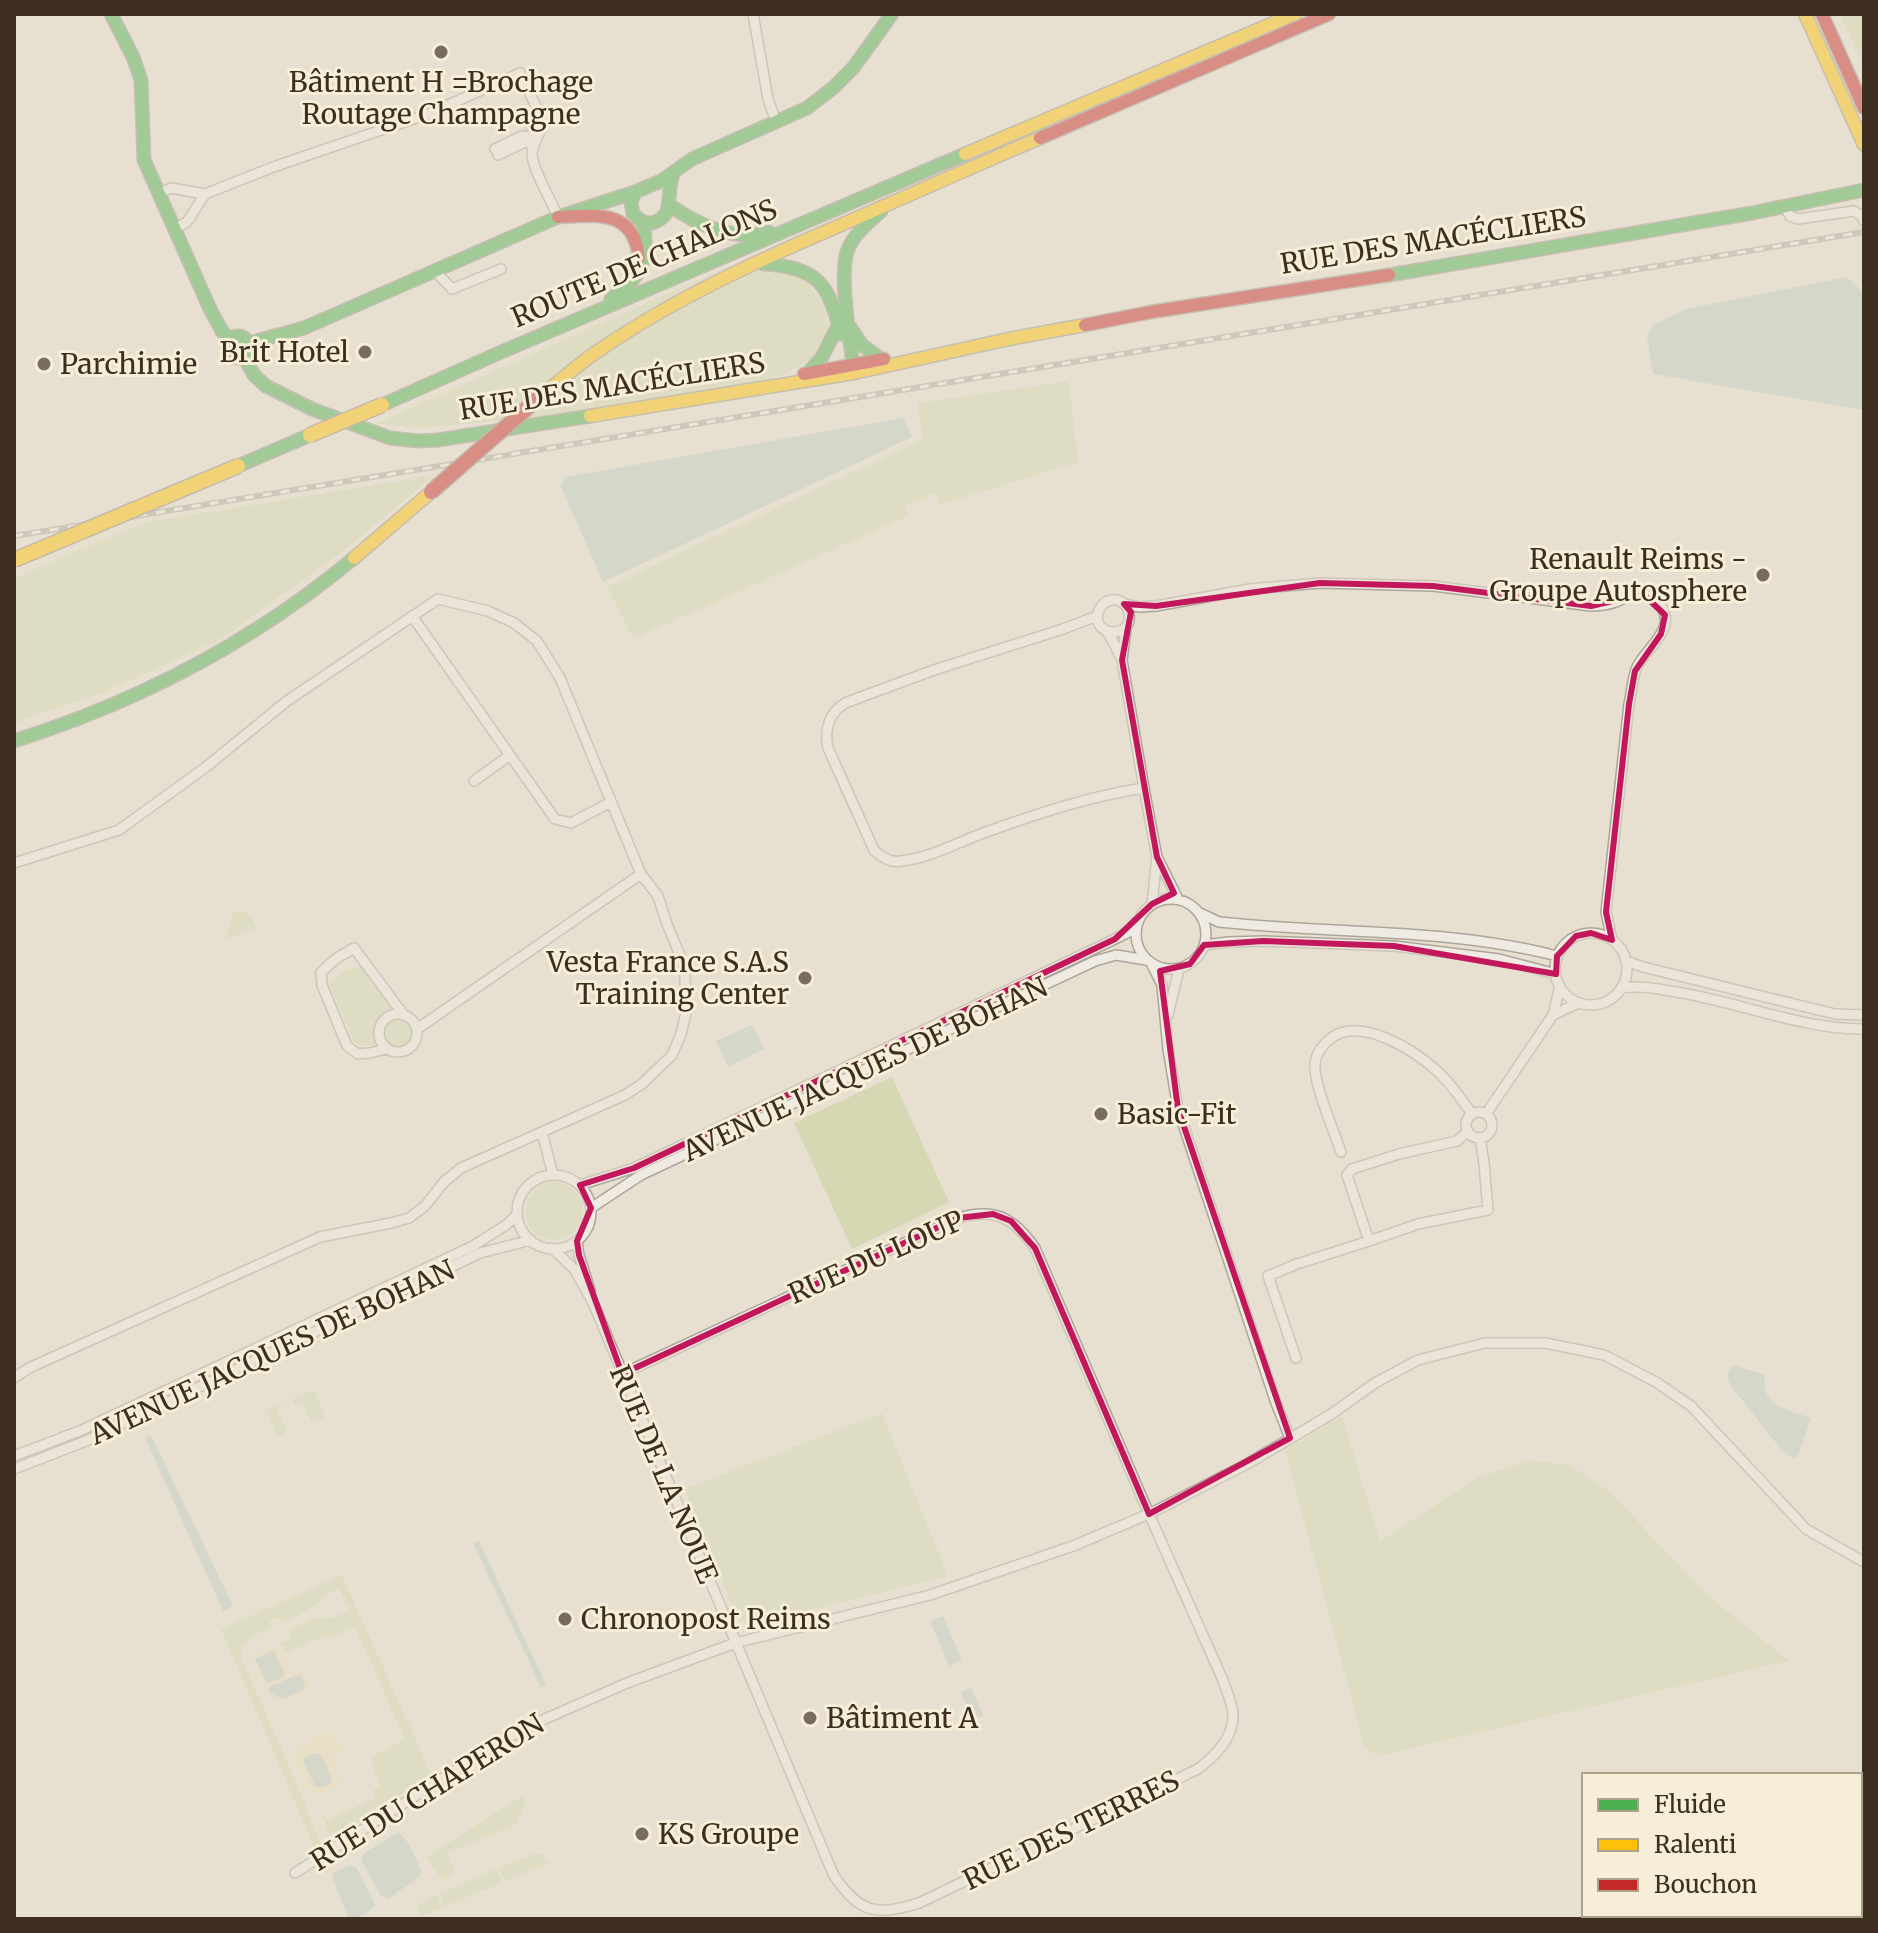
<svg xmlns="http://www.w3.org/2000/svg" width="1878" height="1933" viewBox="0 0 1878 1933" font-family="Merriweather,serif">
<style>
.green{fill:#d6d7b3}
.sand{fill:#eadcb9}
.water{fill:#bcccc2}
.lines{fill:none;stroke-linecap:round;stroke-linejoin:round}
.street-casing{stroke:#ada599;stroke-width:12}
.fast-casing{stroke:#9c958a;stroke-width:15}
.slow-casing{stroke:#9c958a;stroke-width:15}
.jam-casing{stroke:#9c958a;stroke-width:15}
.street{stroke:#efebe3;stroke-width:9}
.fast{stroke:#4caf50;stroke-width:12}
.slow{stroke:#ffc107;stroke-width:12}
.jam{stroke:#c62828;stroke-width:12}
.rail-casing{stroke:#afaaa2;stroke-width:6}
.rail{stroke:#f7eed8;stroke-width:3;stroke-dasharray:9;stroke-linecap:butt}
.slow-bridge-casing{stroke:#928b80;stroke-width:17;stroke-linecap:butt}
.jam-bridge-casing{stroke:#928b80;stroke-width:17;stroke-linecap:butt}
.slow-bridge{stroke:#ffc107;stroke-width:14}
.jam-bridge{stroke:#c62828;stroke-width:14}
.marked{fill:none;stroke:#c2185b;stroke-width:6;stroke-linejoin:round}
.poi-dot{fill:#786c5e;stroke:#f7eed8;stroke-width:3}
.labels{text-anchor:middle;stroke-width:6;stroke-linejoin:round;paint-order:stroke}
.poi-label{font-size:28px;fill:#3d2e20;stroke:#f7eed8;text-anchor:start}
.street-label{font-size:28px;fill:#3d2e20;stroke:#f7eed8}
</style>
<rect width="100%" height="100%" fill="#e7e0d1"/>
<path class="green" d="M1839,14H1861L1864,18V64Z
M754,255L805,280L824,303L829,328L811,359L790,371L770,380L532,417L424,428L375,424Z
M1069,381L1078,462L939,505L935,493L905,506L908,516L633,639L607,587L922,440L918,403Z
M435,475L342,552L221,639L102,693L14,723V578L147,522Z
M232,912H247L257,927L231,938L227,937Z
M363,965L395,1009C376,1017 371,1025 376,1045L362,1046L354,1042L329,984L343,971Z
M384 1034a14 14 0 1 1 28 0a14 14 0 1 1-28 0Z
M892,1077L949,1202L852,1249L794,1123Z
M525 1211a29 29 0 1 1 58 0a29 29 0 1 1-58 0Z
M313,1390L326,1417L312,1423L302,1403L295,1406L292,1399Z
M282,1404L283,1406L277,1409L287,1432L277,1437L266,1411Z
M882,1413L948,1576L821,1607L753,1627L736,1616L685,1489Z
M1342,1416L1380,1541L1479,1477L1531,1460L1570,1465L1609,1491L1705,1593L1789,1661L1377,1756L1364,1746L1285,1450Z
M342,1575L431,1774L339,1836L334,1832L329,1834L322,1814L323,1813L327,1820L375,1798L372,1791L380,1787L370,1757L405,1740L355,1627L323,1640L321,1637L287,1653L279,1643L291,1638L289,1630L315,1618L336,1617L348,1611L349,1608L339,1589L328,1594L309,1610L285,1622L282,1623L279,1617L269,1621L272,1627C256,1635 241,1638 241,1657L305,1802L304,1803L322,1846L315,1850L221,1629Z
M522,1796L526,1801L515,1825L447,1853L456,1874L442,1880L426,1857Z
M536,1853L543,1855L550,1862L505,1881L499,1868Z
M497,1869L502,1883L445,1906L439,1893Z
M437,1894L442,1908L421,1916L417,1905Z"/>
<path class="sand" d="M275,1647L282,1651L293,1674L302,1670L311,1689C288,1699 274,1711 262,1682C258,1674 254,1665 252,1657L268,1648L269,1650Z
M330,1731L331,1733L334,1732L343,1752L334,1756L340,1770L337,1772L343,1785L313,1798C307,1784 288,1759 301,1745C308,1738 321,1734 330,1731Z"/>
<path class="water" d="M1847,277L1860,289L1864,301V410L1653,374L1647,336L1653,325L1686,309Z
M903,418L912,437L603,582L561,487L565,477Z
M752,1025L764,1049L728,1067L716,1041Z
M1734,1365L1765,1375C1760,1407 1787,1409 1811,1418L1798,1456L1793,1459L1781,1449L1730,1385L1727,1373Z
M151,1435L233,1606L223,1611L145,1438Z
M479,1541L546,1685L541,1687L473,1543Z
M943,1616L962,1660L949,1666L930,1621Z
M274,1650L285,1675L283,1677L268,1683L266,1682L255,1659Z
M297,1675L302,1677L305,1686L303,1690L283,1699L270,1693L268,1687Z
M971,1687L983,1715L972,1720L961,1693Z
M316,1753L322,1756L332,1778L330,1784L321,1788L315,1786L303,1761L305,1757Z
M398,1832C410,1842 416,1857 421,1872L419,1877L388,1899L381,1896L362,1862V1856L366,1852Z
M349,1865L357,1868L376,1906L358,1919H349L332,1877L334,1873Z"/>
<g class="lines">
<g class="street-casing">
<path id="street" d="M753,14L768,99L776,122
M526,115L531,127L540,131
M495,149L522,136L537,138
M498,155L525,142L534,145
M158,194L171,188L205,194L276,166L428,114L520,73L544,123C540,133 532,144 532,155C533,170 552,202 558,217
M1785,207L1790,216L1798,219L1854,211L1862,216L1864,221
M174,229L187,222L205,194
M435,271L452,289L501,269
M1124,604L1139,607L1156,606L1250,589L1320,583L1433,586L1591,606C1599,606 1607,605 1616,602C1624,599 1631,593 1640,594C1648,595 1656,599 1661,606C1677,629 1646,648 1637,667C1632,678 1632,692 1629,704L1606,912L1612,940
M412,616L555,819L571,823L611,802
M1097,616L1063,629L934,670L845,703C829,713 824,730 828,748L874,850C881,857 891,863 901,861C931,858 960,841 989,831C1039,813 1091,796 1144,788
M1126,628L1122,660L1144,788L1157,857L1178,899
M1107,631C1140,639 1133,592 1108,601C1103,603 1101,606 1099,610C1097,614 1097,618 1098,622C1102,631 1101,625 1107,632C1113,639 1117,651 1122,660
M474,781L510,755
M14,863L119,830L206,767L287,701L438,599L488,611L514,623L537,641L560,678L641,874L658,896L667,924L684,965L687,1009L681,1034L672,1055L642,1084L625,1095L461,1168L444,1182L425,1206L409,1218L391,1223L320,1237L29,1368L14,1378
M1136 934a35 35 0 1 1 70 0a35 35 0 1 1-70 0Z
M1152,904L1157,857
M1200,913L1219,922L1230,923C1339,934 1450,928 1557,956
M1555 969a36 36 0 1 1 72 0a36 36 0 1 1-72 0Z
M1204,945L1228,942L1263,941L1394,946L1499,959L1556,974
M1626,961L1643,967L1835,1014L1864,1015
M1152,965L1162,985L1168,1049L1178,1109L1276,1403L1290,1438
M1621,988C1640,985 1657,989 1676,992C1736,1001 1804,1030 1864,1029
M379 1033a19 19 0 1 1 38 0a19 19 0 1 1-38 0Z
M1168,1015L1179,969
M1553,1015L1578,1003
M417,1029L641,874
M386,1049L370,1053L358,1054L347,1046L322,985L321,972L337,958L354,948L403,1014
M1466 1125a13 13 0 1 1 26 0a13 13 0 1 1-26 0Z
M1486,1114L1553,1015L1560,986
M542,1132L553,1175
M1467,1132L1457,1141L1399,1154L1352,1169L1347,1175L1369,1241L1418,1224L1488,1210L1484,1163L1480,1138
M1341,1152C1334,1131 1313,1083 1315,1063C1316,1053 1324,1044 1331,1038C1361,1016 1414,1050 1437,1071C1451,1083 1461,1099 1472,1114
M517 1212a37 37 0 1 1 74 0a37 37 0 1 1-74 0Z
M580,1185L634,1168L1115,939L1129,932L1137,921
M591,1208L641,1175L1095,961L1116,955L1146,960
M577,1241L579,1255L590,1290
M552,1248L575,1270L594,1305L834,1876C861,1914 876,1916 919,1903L1198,1769C1214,1757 1233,1739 1233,1716C1233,1703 1226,1690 1222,1678L1149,1514L1035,1248C1014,1218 995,1207 958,1218L622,1374
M1296,1358L1268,1276L1297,1264L1369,1241
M14,1456L82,1430L473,1246L506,1225L517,1215
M14,1469L86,1441L480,1253L531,1240
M295,1873L501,1741L547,1718L627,1683L735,1643L930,1595L1073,1546L1149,1514L1247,1464L1330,1415L1375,1383L1418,1360L1485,1343H1545L1604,1355L1656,1382L1691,1406L1806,1529L1864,1562"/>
</g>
<g class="fast-casing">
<path id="fast" d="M111,14L133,57L141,80L144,160L210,309L222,331L230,340
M673,174C669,186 670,195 668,207C667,217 654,226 644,222C642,222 634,215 633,214L631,202L635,192L661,181L692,159L807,108L833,88L853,68L892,14
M669,205C700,226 732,241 769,232
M763,264C815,266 831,284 840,334
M1389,275L1752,213L1864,190
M611,299C642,277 650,260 643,222
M850,327L862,345L881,359
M227 347a11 11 0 1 1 22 0a11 11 0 1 1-22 0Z
M249,343L304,328L558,217L635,192
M244,357L254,375L266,386L312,409L390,438L418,441L438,440L590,416
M808,373L822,357L839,324
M854,373C851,345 838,272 848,249C855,233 869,222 881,211
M382,405L499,353L965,154
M238,466L310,435
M14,741C138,702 253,642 354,558"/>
</g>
<g class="slow-casing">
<path id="slow" d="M1805,14L1864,145
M965,154L1295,14
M541,396C560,381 578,364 598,351C678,296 768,256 857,218C918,191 979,164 1040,138
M590,416L854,373L1009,339L1085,325
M354,558L431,492"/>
</g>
<g class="jam-casing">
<path id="jam" d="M1822,14L1864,108
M1040,138L1329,14
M558,217C597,215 634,209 639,258
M1085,325L1151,312L1389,275
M804,374L884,359"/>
</g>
<use href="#street" class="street"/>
<use href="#fast" class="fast"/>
<use href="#slow" class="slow"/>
<use href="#jam" class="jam"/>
<g class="rail-casing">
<path id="rail" d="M14,536L1864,232"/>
</g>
<use href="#rail" class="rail"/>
<g class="slow-bridge-casing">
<path id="slow-bridge" d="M310,435L382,405
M14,560L238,466"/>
</g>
<g class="jam-bridge-casing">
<path id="jam-bridge" d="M431,492L541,396"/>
</g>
<use href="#slow-bridge" class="slow-bridge"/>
<use href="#jam-bridge" class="jam-bridge"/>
</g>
<path d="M0 0H1878V1933H0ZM1320,583L1433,586L1591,606L1643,594L1665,615L1661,634L1635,671L1629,704L1606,912L1612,940L1591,933L1576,936L1557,956L1556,974L1394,946L1263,941L1204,945L1190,964L1160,971L1178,1109L1290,1438L1149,1514L1035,1248L1011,1221L993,1214L958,1218L622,1374L579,1255L577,1241L591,1208L580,1185L634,1168L1115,939L1152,904L1174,893L1157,857L1122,660L1131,612L1124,604L1156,606Z" fill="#e7e0d1" fill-opacity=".55" fill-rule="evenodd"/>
<path class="marked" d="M1320,583L1433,586L1591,606L1643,594L1665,615L1661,634L1635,671L1629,704L1606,912L1612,940L1591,933L1576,936L1557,956L1556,974L1394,946L1263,941L1204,945L1190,964L1160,971L1178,1109L1290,1438L1149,1514L1035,1248L1011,1221L993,1214L958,1218L622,1374L579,1255L577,1241L591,1208L580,1185L634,1168L1115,939L1152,904L1174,893L1157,857L1122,660L1131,612L1124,604L1156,606Z"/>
<g class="poi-dot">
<circle cx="441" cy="52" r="8"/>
<circle cx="365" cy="352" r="8"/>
<circle cx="44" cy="364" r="8"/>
<circle cx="1763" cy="575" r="8"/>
<circle cx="805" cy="978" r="8"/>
<circle cx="1101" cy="1114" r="8"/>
<circle cx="565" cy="1619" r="8"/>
<circle cx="810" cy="1718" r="8"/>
<circle cx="642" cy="1834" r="8"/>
</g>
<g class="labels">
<g class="poi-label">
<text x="441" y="92" text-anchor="middle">Bâtiment H =Brochage<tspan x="441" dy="32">Routage Champagne</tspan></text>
<text x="349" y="362" text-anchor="end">Brit Hotel</text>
<text x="60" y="374">Parchimie</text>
<text x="1747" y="569" text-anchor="end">Renault Reims -<tspan x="1747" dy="32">Groupe Autosphere</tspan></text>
<text x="789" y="972" text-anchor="end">Vesta France S.A.S<tspan x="789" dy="32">Training Center</tspan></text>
<text x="1117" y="1124">Basic-Fit</text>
<text x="581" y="1629">Chronopost Reims</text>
<text x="826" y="1728">Bâtiment A</text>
<text x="658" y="1844">KS Groupe</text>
</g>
<g class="street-label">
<text transform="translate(1433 240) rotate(-9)" y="10">RUE DES MACÉCLIERS</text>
<text transform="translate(644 263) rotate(-23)" y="10">ROUTE DE CHALONS</text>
<text transform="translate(612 386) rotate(-9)" y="10">RUE DES MACÉCLIERS</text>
<text transform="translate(865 1069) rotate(-25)" y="10">AVENUE JACQUES DE BOHAN</text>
<text transform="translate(876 1257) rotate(-24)" y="10">RUE DU LOUP</text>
<text transform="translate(272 1352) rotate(-25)" y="10">AVENUE JACQUES DE BOHAN</text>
<text transform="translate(664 1474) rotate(67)" y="10">RUE DE LA NOUE</text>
<text transform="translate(427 1792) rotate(-32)" y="10">RUE DU CHAPERON</text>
<text transform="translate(1071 1830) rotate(-26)" y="10">RUE DES TERRES</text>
</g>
</g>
<rect width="1878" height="1933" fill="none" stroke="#3d2e20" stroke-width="32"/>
<rect x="1582" y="1773" width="280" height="144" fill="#f7eed8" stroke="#ada18e" stroke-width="2"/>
<rect x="1598" y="1799" width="40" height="12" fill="#4caf50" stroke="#ada18e" stroke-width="2"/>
<text x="1654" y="1813" font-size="24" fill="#3d2e20">Fluide</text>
<rect x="1598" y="1839" width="40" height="12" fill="#ffc107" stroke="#ada18e" stroke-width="2"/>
<text x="1654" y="1853" font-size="24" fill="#3d2e20">Ralenti</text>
<rect x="1598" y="1879" width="40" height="12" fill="#c62828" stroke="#ada18e" stroke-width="2"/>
<text x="1654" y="1893" font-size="24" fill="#3d2e20">Bouchon</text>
</svg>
